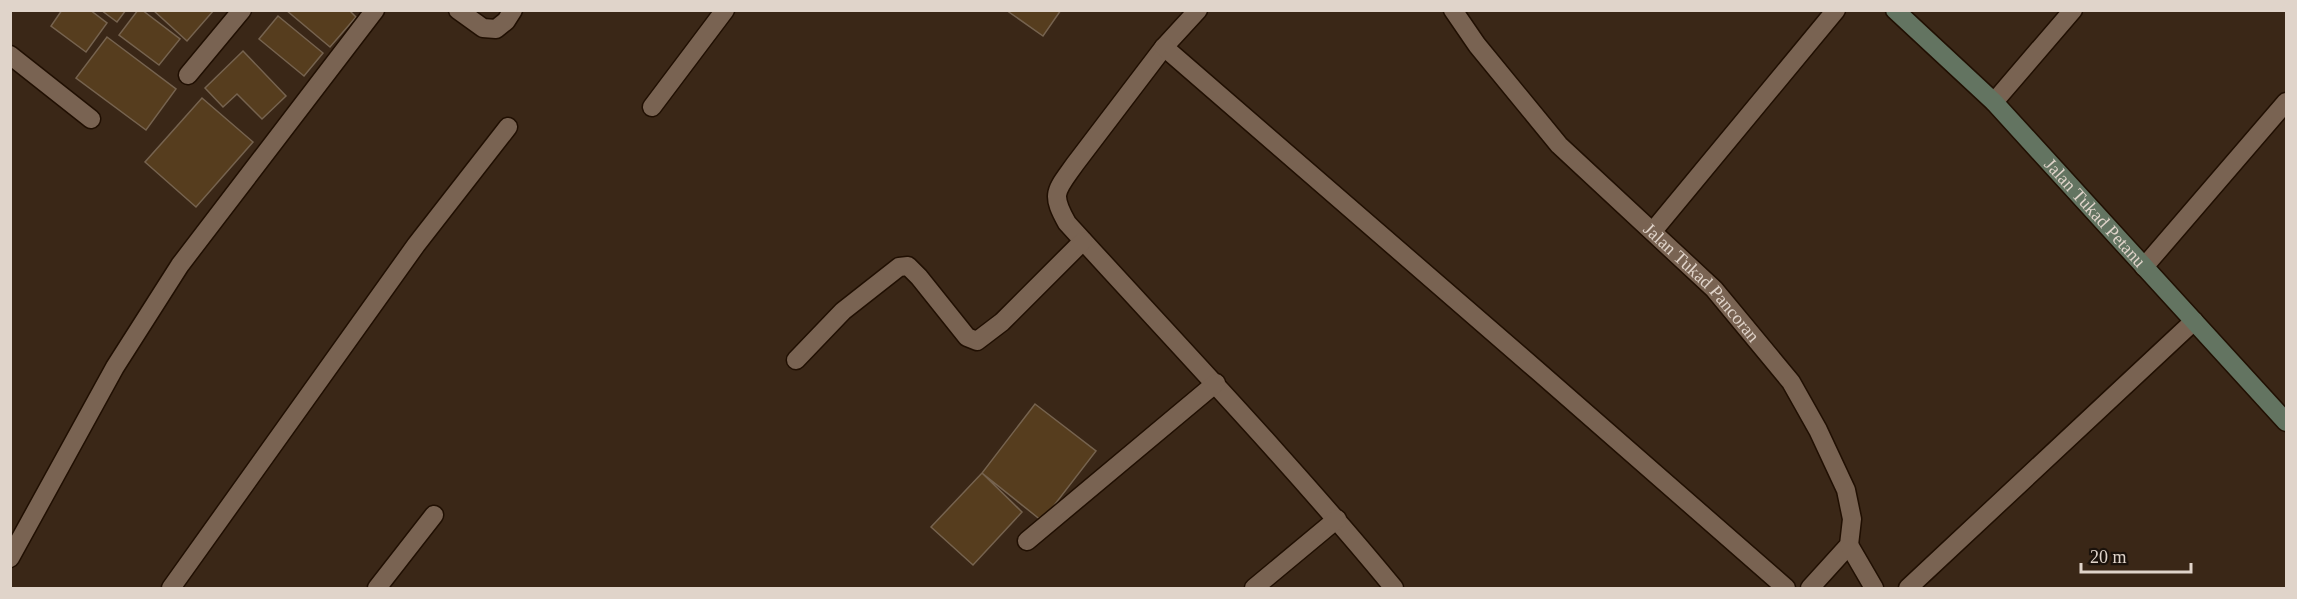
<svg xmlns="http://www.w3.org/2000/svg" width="2297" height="599" viewBox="0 0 2297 599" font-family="Georgia,serif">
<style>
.building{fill:#563d1e;stroke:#76634f;stroke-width:1.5}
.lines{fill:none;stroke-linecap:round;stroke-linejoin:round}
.street-casing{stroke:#200f02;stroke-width:21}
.secondary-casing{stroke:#200f02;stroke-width:21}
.street{stroke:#796352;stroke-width:18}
.secondary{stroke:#637461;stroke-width:18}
.labels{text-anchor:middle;stroke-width:4.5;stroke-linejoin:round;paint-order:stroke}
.street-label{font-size:18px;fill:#e0d4ca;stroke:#1b120b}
</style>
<rect width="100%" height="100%" fill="#3a2717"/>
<path class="building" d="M62,10H90L107,23L86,52L51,26Z
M101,10H126L117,22Z
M138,10H142L180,39L159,65L119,35Z
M153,10H214L187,41Z
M286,10H349L356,17L330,47Z
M1006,10H1061L1043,36Z
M278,16L323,53L304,76L259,39Z
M107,37L176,89L146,130L76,78Z
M243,51L286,96L262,119L237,94L223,107L205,88Z
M202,98L253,142L196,207L145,162Z
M1035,404L1096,451L1042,521L982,473Z
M982,473L1022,512L973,565L931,527Z"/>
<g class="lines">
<g class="street-casing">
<g id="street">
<path d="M458,10L483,28L496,29L506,21L513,10"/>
<path d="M1198,10L1164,47L1075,164C1056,191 1050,193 1067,223C1177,344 1290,462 1394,588"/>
<path id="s1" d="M1453,10L1477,45L1559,145L1714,289L1791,382L1818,430L1846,490L1852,519L1849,545L1810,588"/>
<path d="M1164,47L1539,372L1786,588"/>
<path d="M10,55L91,119"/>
<path d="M188,75L242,10"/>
<path d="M1994,102L2073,10"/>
<path d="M652,107L725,10"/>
<path d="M1653,231L1836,10"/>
<path d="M2144,267L2286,102"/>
<path d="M796,360L843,311L899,267L908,266L919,277L967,337L977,341L1002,322L1083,241"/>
<path d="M1027,541L1216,383"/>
<path d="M1849,545L1874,588"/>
<path d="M10,558L115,367L180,265L375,10"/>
<path d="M171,588L416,245L508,127"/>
<path d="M377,588L434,515"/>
<path d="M1254,588L1337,519"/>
<path d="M1908,588L2194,321"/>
</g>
</g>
<g class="secondary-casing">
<g id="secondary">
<path id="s2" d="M1895,10L1994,102L2286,422"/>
</g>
</g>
<use href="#street" class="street"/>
<use href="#secondary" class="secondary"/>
</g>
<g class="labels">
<g class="street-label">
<text dy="6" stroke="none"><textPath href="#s2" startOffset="285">Jalan Tukad Petanu</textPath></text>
<text dy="6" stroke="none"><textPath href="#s1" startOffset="370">Jalan Tukad Pancoran</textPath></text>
</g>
</g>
<rect width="2297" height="599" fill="none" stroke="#e0d4ca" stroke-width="24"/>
<path d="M2081 563v9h110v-9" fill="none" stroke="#e0d4ca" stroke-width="3"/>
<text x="2090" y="563" font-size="18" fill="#e0d4ca" stroke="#1b120b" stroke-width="4.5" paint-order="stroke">20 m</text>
</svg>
